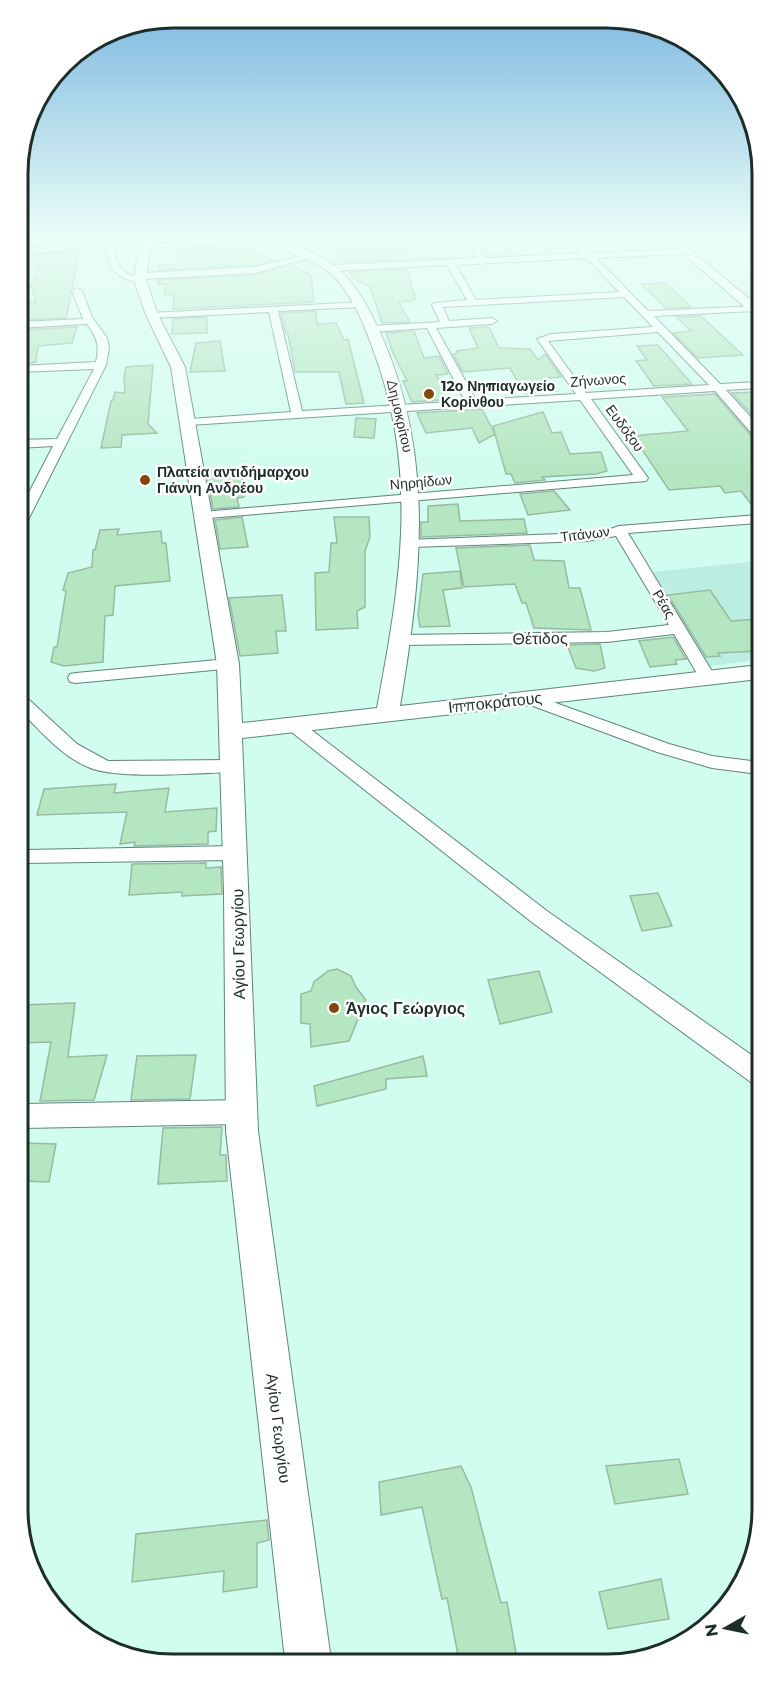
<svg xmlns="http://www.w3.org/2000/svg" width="780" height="1682" viewBox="0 0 780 1682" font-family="Montserrat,sans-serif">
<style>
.built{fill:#bbeee0}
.building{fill:#b4e6c1;stroke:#9ab9a1;stroke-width:1.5}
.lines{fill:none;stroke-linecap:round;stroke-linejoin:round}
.minor-casing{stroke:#5e857b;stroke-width:2}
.tertiary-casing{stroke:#5e857b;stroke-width:2}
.minor{fill:#fff;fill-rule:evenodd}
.tertiary{fill:#fff;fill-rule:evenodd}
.poi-dot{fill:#85460b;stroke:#fff;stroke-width:2}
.labels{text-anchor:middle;stroke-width:5;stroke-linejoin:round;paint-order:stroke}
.far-street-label{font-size:14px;fill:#1d2d29;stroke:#fff}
.far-poi-label{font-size:14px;font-weight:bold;fill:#1d2d29;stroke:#fff;text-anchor:start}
.street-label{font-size:16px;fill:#1d2d29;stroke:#fff}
.poi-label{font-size:16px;font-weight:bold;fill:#1d2d29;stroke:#fff;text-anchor:start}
.rim{fill:none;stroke:#1d2d29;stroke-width:3}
</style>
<rect width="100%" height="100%" fill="#d1fcf0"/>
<path class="built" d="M296,239H467L480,259L343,266L327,262L328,258L301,239Z
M758,561L759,660L709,666L653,572Z"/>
<path class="building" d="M19,239H66L62,244L19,247Z
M79,239H82L66,318L19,320V302H36L31,286L39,264L19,266V256L69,252Z
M341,239H399L404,259L343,262L336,251L345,247Z
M504,239L511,254L489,256L478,242Z
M243,245L272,261L255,265L159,270V265L177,264V249Z
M292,265L311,275L314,302L173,309L174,296L164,294L166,284L158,285V280L255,275Z
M407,269L416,300L399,302L410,322L382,323L370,287L353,278L350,272Z
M666,283L691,307L666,308L641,284Z
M316,311L317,324L336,323L344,340L348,339L364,403L346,404L339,372H295L288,334H286L281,313Z
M701,316L743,355L698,358L673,333L691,331L676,317Z
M207,317V333L172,334L173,319Z
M77,327L72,343L38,346L36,362L19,364V330Z
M489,327L499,348L530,349L538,360L545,354L561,377L543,379L556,391L524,393L510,368L463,372L453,354L457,353V351L478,348L469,328Z
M414,331L424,358L439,356L448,374L436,375L453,399L412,402L403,381H407L393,353L386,333Z
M220,341L225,371L190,372L196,343Z
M658,345L692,384L654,386L636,361L647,360L637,346Z
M153,365L148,424L157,433L122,435L121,447L101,448L111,401L113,400L115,392L125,393L124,377L126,367Z
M758,392V421L732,393Z
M715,394L752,437L758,438V513L741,491L725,493L720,486L669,490L633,436L688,431L662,397Z
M482,409L495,434L493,426L543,412L552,433L561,432L570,454L601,452L607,471L596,474L542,477L545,480L515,483L511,474H506L495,434L479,443L472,428L426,433L417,413Z
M356,418L376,419L374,438L354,437Z
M241,468L244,497L237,498L239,507L213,509L206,471Z
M554,491L570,510L528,515L520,494Z
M458,504L460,521L524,519L527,533L421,537V522H428V506Z
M242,517L248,547L220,549L215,520Z
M334,517H369L370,537L365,551V607L357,611L358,628L316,630L315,573L329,572L331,543H337Z
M119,529L117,535L161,531L162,543H166L170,581L115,586L113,615L105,616L103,662L64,666L51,662L54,647H57L66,591L63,590L68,573L92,567L93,550H95L100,530Z
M530,545L534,560L564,561L569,588H580L591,630L534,628L526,603H522L515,584L464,587L456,548Z
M460,571L462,588L443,590L450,626L420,627L418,615L423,574Z
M710,590L731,621L758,619V651L718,653L720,656L706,657L668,595Z
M282,595L286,631H276L278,653L240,656L229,598Z
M673,637L686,659L675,660L677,664L650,667L639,641Z
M600,644L605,668L594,671L576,668L567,645Z
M116,784L114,793L169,788L165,812L217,808L216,831L208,832V844L134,846L135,842L120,844L127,812L37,815L44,789Z
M206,863V868L221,867L222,894L182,896V892L129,895L132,864Z
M658,893L672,926L642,931L630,896Z
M337,969L351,976L356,987L366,1000L349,1041L311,1047L310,1024L301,1023V994L311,991L314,982L328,971Z
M539,971L552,1012L500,1024L488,980Z
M75,1003L68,1057L107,1055L94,1100L40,1101L51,1042L22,1043L21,1005Z
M196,1055L190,1099L131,1100L137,1056Z
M423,1056L427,1076L386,1079V1089L317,1106L314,1086Z
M222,1127L220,1155H226L227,1181L158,1184L163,1128Z
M22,1143L56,1144L49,1182L22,1181Z
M679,1459L688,1494L615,1504L606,1466Z
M461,1466L471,1487L501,1603L507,1602L517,1659L459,1660L447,1598L442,1599L422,1507L381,1515L379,1482Z
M267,1520L269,1540L257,1543V1587L223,1592L224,1571L132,1582L136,1534Z
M661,1579L669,1619L608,1629L599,1592Z"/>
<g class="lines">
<g class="minor-casing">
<path id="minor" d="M69,239H77L69,250L19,254V249L63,246Z
M114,239H122L114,248C116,264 121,273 137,277L141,273L255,267L309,254L313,257L255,273L143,279V282L140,283C119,279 108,270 106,248Z
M227,239H271L267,241L147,248L143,246L147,244Z
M464,239H472L486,258L582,253L569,239H577L591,253L687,249V253L684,254L596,258L648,311L757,306V310L754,311L654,316L720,384L758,382V388L726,390L758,425V436H754L715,391L591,399L648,478L646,481L197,519L195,516L202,512L633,475L580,400L189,425L183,422L189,419L291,412L269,312L152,318L147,315L149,313L364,302V306L361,307L278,311L302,411L465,401L427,328L372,332L367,329L372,326L440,322L432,305L434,303L467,300L447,265L334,271L330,268L334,265L478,258ZM587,258L619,292L476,300L456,265ZM624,297L653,327L551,334L537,339L576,394L476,400L436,328L492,324L497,321L492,318L449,321L443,307ZM658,332L709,385L586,393L548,341Z
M77,288L82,291L92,317L107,338L109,348L106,365L27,522L20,526V510L53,446L19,448V440L57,439L94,369L19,372V366L96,362C100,345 97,338 87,324L19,328V322L83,319L72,291Z
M758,515V523L628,533L716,678L714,682H702L674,634L607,642L401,645L393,640L401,635L607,632L669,625L616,536L587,541L412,547L405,543L407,540L587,533L604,531L619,526Z
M228,659L234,660L236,664L234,668L76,683L70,682L68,678L70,674L76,673Z
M531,694L669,744L712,756L759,762V774L712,768L657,752L525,703L523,699L525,695Z
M20,696L26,697L77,744L108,761L232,760L238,762L241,766L238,770L232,772C197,773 117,780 88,767C61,756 41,731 20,711Z
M295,720L301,722L547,911L760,1061V1086L752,1083L533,923L289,730L286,726L289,722Z
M235,846L242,848L245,853L242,858L235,860L21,863V851L25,850Z
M242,1100L251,1104L254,1112L251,1120L242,1124L22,1128V1104Z"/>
</g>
<g class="tertiary-casing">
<path id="tertiary" d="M147,239H157L149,257L146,280L158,315L185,367L239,664L242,723L377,708C400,586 419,475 375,355C366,329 356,303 339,282C320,258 287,256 271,239C284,239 293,243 305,249C337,264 352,278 369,310C437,439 423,568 400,706L759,665V679L242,738L258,1131L331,1660H285L226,1131L224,892L217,664L171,367L146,315L134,280L137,257Z
M666,239H677L757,305V315L753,314Z"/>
</g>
<use href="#minor" class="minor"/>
<use href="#tertiary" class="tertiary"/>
</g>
<linearGradient id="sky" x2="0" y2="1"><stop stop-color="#7db7e0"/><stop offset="0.5" stop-color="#eafef8"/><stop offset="1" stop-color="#eafef8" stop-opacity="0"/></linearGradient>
<rect width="780" height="474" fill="url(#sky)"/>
<g class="poi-dot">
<circle cx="429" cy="394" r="6"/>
<circle cx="145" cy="480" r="6"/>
<circle cx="334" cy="1008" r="6"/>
</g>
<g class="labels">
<g class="far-street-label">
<text transform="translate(598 380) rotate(-4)" y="5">Ζήνωνος</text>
<text transform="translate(400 416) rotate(77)" y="5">Δημοκρίτου</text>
<text transform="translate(625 428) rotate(54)" y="5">Ευδόξου</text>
<text transform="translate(421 482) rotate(-5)" y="5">Νηρηίδων</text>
<text transform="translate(585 534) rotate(-7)" y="5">Τιτάνων</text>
<text transform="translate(664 604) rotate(59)" y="5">Ρέας</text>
</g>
<g class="far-poi-label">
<text x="441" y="391">12ο Νηπιαγωγείο<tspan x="441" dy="16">Κορίνθου</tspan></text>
<text x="157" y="477">Πλατεία αντιδήμαρχου<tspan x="157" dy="16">Γιάννη Ανδρέου</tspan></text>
</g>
<g class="street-label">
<text transform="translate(540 638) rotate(-1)" y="6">Θέτιδος</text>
<text transform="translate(495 702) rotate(-6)" y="6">Ιπποκράτους</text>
<text transform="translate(238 944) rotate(-91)" y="6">Αγίου Γεωργίου</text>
<text transform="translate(279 1428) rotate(83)" y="6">Αγίου Γεωργίου</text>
</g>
<g class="poi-label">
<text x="346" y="1014">Άγιος Γεώργιος</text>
</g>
</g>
<path d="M0 0H780V1682H0ZM173 28H607A145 145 0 0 1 752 173V1509A145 145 0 0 1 607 1654H173A145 145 0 0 1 28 1509V173A145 145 0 0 1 173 28Z" fill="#fff" fill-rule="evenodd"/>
<path class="rim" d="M173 28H607A145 145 0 0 1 752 173V1509A145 145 0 0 1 607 1654H173A145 145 0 0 1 28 1509V173A145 145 0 0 1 173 28Z"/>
<g transform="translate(726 1628) rotate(261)" stroke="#ffffff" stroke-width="4.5" paint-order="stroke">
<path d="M0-4.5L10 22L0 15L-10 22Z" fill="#1d2d29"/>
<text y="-9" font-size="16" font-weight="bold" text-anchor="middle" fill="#1d2d29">N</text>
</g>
</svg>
